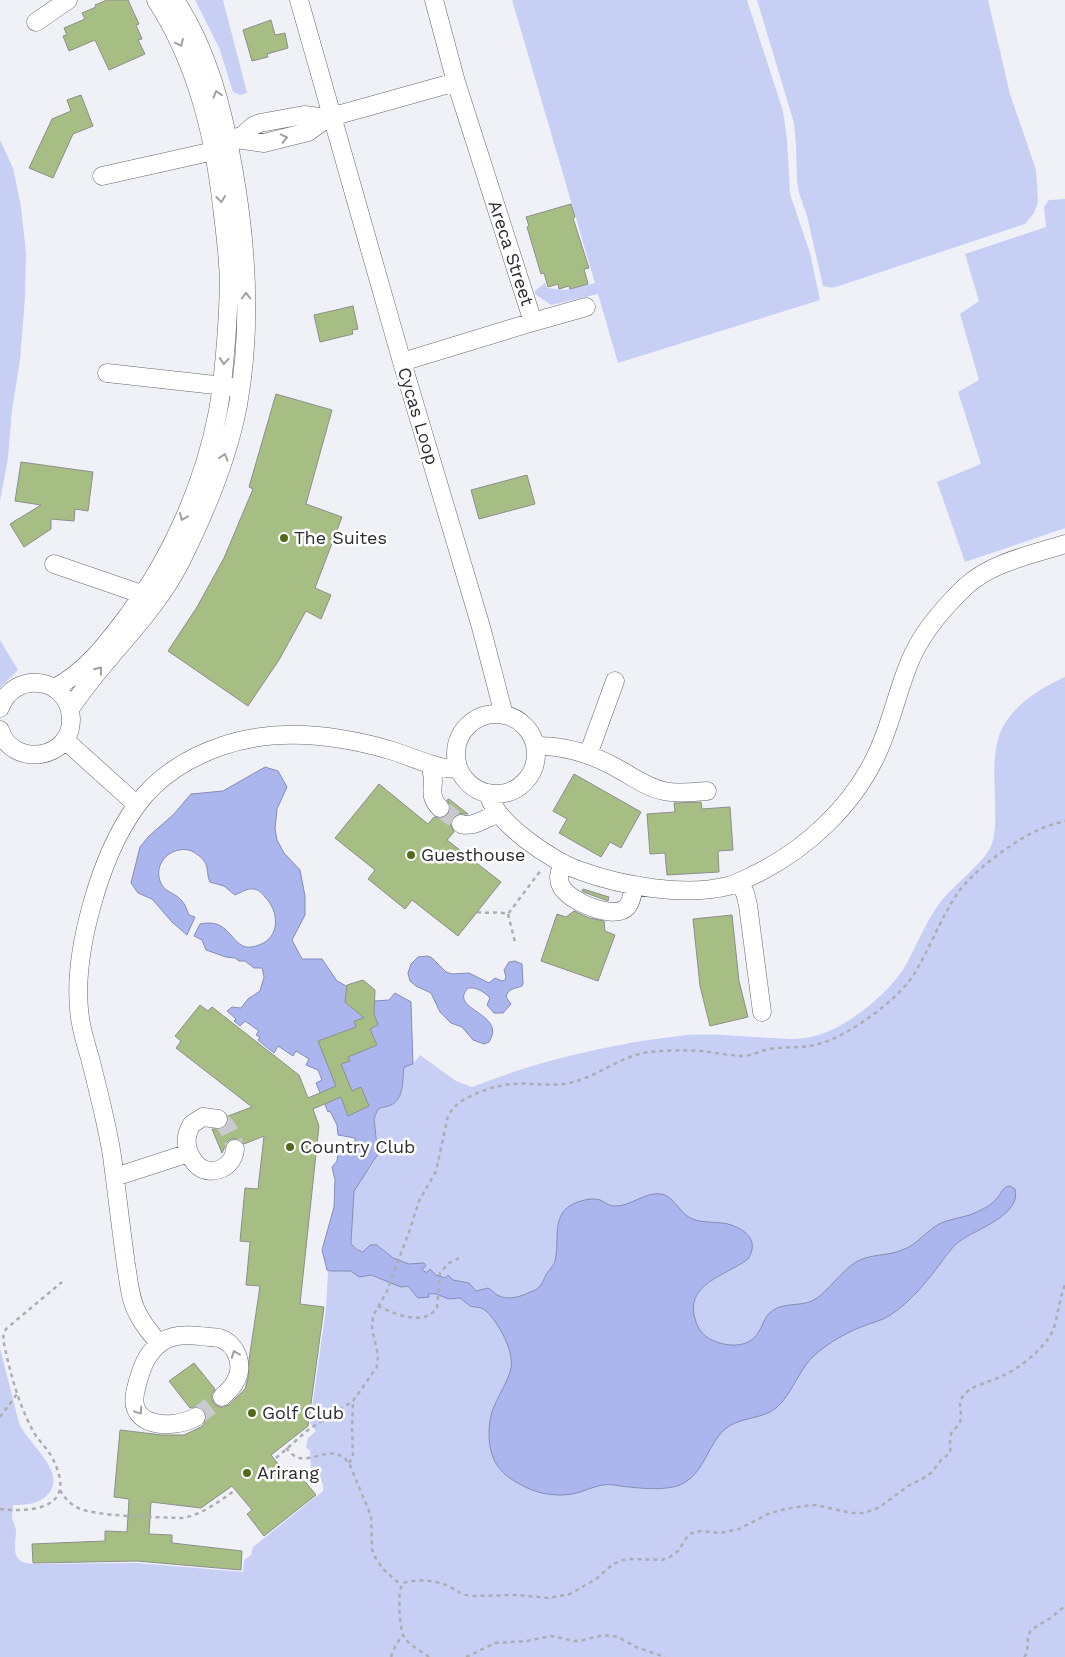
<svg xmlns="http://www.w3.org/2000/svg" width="1065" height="1657" viewBox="0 0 1065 1657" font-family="'Work Sans',sans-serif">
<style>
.green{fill:#c7cff5}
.water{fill:#abb6ef;stroke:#858db5}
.building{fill:#a6bd84;stroke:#8d8f8a}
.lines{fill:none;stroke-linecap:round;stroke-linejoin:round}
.minor-tunnel{stroke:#c9cacf;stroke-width:18;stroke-dasharray:18 9;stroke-linecap:butt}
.minor-casing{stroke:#66676d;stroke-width:19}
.path{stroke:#acadb2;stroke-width:2.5;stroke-dasharray:4 4;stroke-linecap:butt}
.minor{stroke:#fff;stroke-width:18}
.oneway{stroke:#a0a0a1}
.poi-dot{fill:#516a1c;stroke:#fff;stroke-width:2}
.labels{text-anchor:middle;stroke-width:5;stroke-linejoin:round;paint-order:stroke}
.street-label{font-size:18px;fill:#2c2d2f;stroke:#fff}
.poi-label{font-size:18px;fill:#2c2d2f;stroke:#fff;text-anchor:start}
</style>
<rect width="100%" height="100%" fill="#f0f1f7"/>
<path class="green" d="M195,0H223L247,93L240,95L233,92L220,50Z
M512,0H747L783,111L787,140L790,194L810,253L820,300L618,363L598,294L551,305L535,294V291L545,283L547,288L565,290L595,283Z
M757,0H988L1010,94L1036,170L1038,202L1034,213L1025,224L842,285L832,288L823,286L807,216L799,193L797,181L796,145L794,123Z
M0,140L13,168L21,207L26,253L25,297L20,360L12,410L8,458L0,501Z
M1065,199V528L965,562L937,482L981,464L958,392L979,380L960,314L979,301L965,254L1046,227L1044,207L1049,200Z
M0,640L18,670L0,688Z
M1065,677V1657H0V1348L19,1423C26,1442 67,1471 49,1493C40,1504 27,1505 13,1505C13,1509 12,1514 12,1518C13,1522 15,1525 16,1530C16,1547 9,1562 32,1564L137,1563L243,1572L244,1560L251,1555L253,1547L323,1491V1484L311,1469L310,1450L307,1449L306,1446L308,1438L316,1431L310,1423L326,1308L328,1271H351L358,1276L371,1275L379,1279L393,1258L378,1245H370L363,1252L353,1246C350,1238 351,1198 354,1191C358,1178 373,1168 377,1155C382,1140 369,1126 378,1109L392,1105L395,1101L404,1067L413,1064L420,1055L456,1081L472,1087C538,1061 608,1044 679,1036C710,1032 742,1037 773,1038C786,1039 801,1040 814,1036C828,1033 842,1025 854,1017C875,1002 896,984 908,961C918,942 926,922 939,904C952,886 983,864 991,846C997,831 995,812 995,797C994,777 993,755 999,736C1009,707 1039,689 1065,677Z"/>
<path class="water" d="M265,767L278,771L287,787L277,809L275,829L277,840L284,853L300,870L305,896V915L292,940L302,959H322L337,981L374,1001L389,1000L395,993L411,1002L413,1064L404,1067C402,1079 405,1098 391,1105C387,1107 382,1107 378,1109L374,1119L378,1154L354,1191L351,1243C353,1247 359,1251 363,1252L370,1245H377L393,1258L409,1264L424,1263L426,1266L422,1269L425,1272H428L430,1269L436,1275L445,1278L448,1275L453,1280L469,1283L476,1291L488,1288C492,1290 494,1293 497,1295C508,1301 520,1297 530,1292C539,1289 541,1286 545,1277C547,1271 553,1268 555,1261C560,1242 551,1217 571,1205C579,1201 591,1197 600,1200C605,1202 609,1206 614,1206C631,1207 645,1191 662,1194C672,1196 679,1210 687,1216C698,1224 715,1221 728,1224C745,1229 760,1240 748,1259C726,1276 682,1284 696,1322C700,1334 709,1340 720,1343C733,1347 750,1346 758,1333C764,1324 764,1315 775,1309C786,1303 800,1306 812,1301C827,1294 842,1269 858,1261C871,1254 888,1256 902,1250C917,1245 925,1232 939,1224C951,1218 966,1218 979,1211C985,1208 993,1204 997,1198C1002,1193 1002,1187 1010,1186L1015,1189C1022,1215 976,1229 960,1241C954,1245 950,1251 945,1257C929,1279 912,1301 889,1316C881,1321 870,1323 861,1327C846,1333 830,1342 817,1353C799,1367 793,1394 776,1408C764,1419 739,1417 725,1429C708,1444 705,1471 684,1483C668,1492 638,1488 620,1486C615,1485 609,1484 603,1485C596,1486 589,1489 583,1491C567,1497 548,1496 532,1490C504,1478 489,1465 489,1433C489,1426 490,1419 492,1412C496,1399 509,1380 511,1368C514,1351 499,1323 486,1311C481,1306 476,1308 470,1306C467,1304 463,1300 460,1298C455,1298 450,1300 446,1298C439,1295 436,1293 428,1294L429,1297L418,1298L408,1286L401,1287L371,1275L359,1277L351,1271H331L327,1270L322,1250L334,1207L335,1180L332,1167L337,1161L338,1154L355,1141V1138L338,1135L337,1125L330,1111L328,1112L316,1083L322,1080L318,1070L306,1065L309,1059L296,1051L293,1056L278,1046L274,1053L258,1040L260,1037L256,1035L259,1031L245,1021L240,1026L234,1021L236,1019L227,1011L232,1007L241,1008L248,999L260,991L264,977L262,968H254L245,961H239L235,958L226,957L206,950L202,940L194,936L200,924C235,916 230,957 259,945C281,937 279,911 265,897C262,893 258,889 253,889C247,888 240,893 235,895L224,886L210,882C205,871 211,865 198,855C181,840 152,858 160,881C164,893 175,892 182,901C185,904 187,910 189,915L195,917L187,935L172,922L152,899L138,893L131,883L140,847L149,836L174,814L191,794L223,791Z
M428,956L432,958L446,972L452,974L469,973L489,983L495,978L502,981L505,980L506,977L504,970L509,962L515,961L522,964L523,984L522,986C515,989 508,988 506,997L511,1004L503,1013H494L487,1005L490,998C484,992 477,987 468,988C447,1010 508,1013 489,1042L484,1044L473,1040L462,1027L451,1023L440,1012L431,993L416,986L410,981L408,973L411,964L418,957Z"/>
<path class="building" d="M107,0H128L139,24L136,25L142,39L138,40L145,54L109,70L95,40L69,51L63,36L67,35L64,28L85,19L82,13L96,7L95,5Z
M271,20L275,35L285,33L288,48L267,54L268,57L252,61L243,30Z
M81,95L93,126L73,134L53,178L29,168L52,119L71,111L67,100Z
M571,204L575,217L573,218L589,268L584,269L588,284L570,289L569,286L559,289L558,284L548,287L544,273L541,274L527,227L529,226L526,217Z
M353,306L358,329L352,330L353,334L320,342L314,315Z
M276,394L332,410L306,504L342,517L315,588L331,595L321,619L306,611L279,660L248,706L168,651L197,607L224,558L253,489L249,487Z
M21,462L93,472L88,511L75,509L74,521L51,519V529L24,547L10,524L41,505L15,501Z
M527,475L535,504L479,519L471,490Z
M574,774L641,812L621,848L610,842L601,857L559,833L567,819L553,811Z
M379,784L428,824L434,817L442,818L447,816L450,811V805L447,800L449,799L468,814H458L453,818L450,823L454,832L447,840L501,882L458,936L412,900L405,909L368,879L375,870L335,838Z
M701,802L702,809L730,807L733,850L718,851L719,872L667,875L665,853L650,854L647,814L675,812L674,803Z
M583,889L609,897L608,901L586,893L582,891Z
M574,911L589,918L604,921L605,931L615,935L598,981L541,961L557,914L566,917Z
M732,915L739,981L748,1017L710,1026L700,986L693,919Z
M363,980L375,990L374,1014L378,1025L370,1029L377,1045L348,1057L350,1061L341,1064L352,1091L361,1087L369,1106L348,1116L341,1097L313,1109L319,1126L300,1304L324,1307L308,1426L271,1455L291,1480L299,1474L316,1495L264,1536L247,1514L252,1510L232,1486L201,1508L151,1502L149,1534L172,1535V1543L242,1551L241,1570L137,1561L33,1563L32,1544L105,1541V1531L127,1532L129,1499L114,1497L120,1430L162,1435H184L201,1427L204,1424L206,1419V1413L203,1409L197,1406L190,1408L169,1381L194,1363L215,1389L212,1395V1400L214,1404L219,1407H224L229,1405L245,1389L248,1378L249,1360L260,1286L246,1285L250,1242L240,1241L245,1188L258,1189L264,1136L244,1144L238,1139H231L227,1142L222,1153L212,1129H222L227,1125L228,1116L252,1107L176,1048L181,1041L175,1036L200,1005L208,1011L212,1007L299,1075L308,1098L336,1086L318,1041L356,1027L354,1021L364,1018L345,1002L347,985Z"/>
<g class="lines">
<path class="minor-tunnel" d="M440,808L461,824
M218,1119C229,1126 233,1137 235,1149
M196,1417L222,1397"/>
<g class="minor-casing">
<path id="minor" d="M299,0L402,362L481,627L504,715
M434,0L456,82
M36,22L68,0
M236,139L264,143L308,132L327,118
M102,176L214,151L229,141L243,135L253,126L260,123L304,115L327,118L456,82L533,322L402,362
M533,322L586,307
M107,373L233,387
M54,564L153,598
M54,688C85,673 108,642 129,614C172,557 205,481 218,411C223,384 225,356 227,328C228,307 230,285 228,264C227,248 225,231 223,215C215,139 198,65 156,0
M0,708C14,669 70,677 71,719C72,760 12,768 0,730
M70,709C104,657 153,617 181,561C205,513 228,458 238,405C252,327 247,245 233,167C223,109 208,50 175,0
M456 754a40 40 0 1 1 80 0a40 40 0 1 1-80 0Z
M65,740L137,805
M535,746C566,745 595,755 622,771C636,779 649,788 664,791C678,794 693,792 707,791
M588,755L615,681
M431,764C431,770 433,776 433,781C432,793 431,799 440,808
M488,793C495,823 553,862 581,871C622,886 685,897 728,886C739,883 749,877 760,872C808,847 851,807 875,758C890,728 896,696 908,666C919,636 942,609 965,587C992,562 1031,555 1065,544
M461,824C475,828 485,817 499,814
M563,863C560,871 557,878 561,886C568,901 614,921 627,907C632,901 633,892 634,885
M739,882L745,893L748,905L762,1012
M189,1153C185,1142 186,1134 192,1124L203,1117L218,1119
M115,1177L189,1153C192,1158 194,1163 198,1166C213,1178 234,1166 235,1149
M159,1344C152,1334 143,1325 138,1314C130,1300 129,1282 126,1265C121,1229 117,1193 112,1156C107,1124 98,1090 90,1058C86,1045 82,1032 80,1018C71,956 100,855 137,805C157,777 189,757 222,746C277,727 339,735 393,751C415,758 436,769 459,769
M196,1417C172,1430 125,1428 136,1389C139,1376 143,1361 152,1351C165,1335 181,1334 200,1336C206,1337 213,1337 219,1338C237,1343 245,1367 235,1382C232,1388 227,1392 222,1397"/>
</g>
<path class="path" d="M477,912C488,914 497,911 508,914L541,870
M508,914L515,942
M378,1306C395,1314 423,1327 437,1308L440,1273L449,1263L463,1256
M0,1417L17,1394
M286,1448C290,1452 294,1457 299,1458C319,1461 332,1443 349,1463L371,1516L372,1549L375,1557L383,1569L401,1585
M276,1458L308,1430L353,1401L377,1367L378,1355L372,1328L373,1316L387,1291L409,1232L419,1201L436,1171L448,1116C454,1105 462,1100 473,1095C486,1089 499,1085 513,1084C533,1082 553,1088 573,1082C600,1075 622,1055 650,1052C667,1050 685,1050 703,1051C715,1053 728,1055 740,1056C750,1057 759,1051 769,1049C787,1046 804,1049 822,1043C851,1034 901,998 916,971C931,945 941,918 957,894C972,872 1012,842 1036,831C1046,826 1055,824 1065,821
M349,1463L353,1457L352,1429L353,1401
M60,1490C64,1497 69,1503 76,1507C94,1517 158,1517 181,1518C200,1516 218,1502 234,1491
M0,1509C16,1511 53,1512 59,1492C63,1482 57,1468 53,1459C47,1447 36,1439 31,1427C17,1400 9,1368 3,1339L4,1332L7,1328L62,1282
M391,1657L396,1644L403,1635
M429,1657C421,1651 409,1645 404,1637C399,1628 397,1590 403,1583C415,1579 434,1580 446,1585C455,1589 461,1595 471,1596L519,1595L548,1598L570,1594L596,1579L613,1564L623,1560L633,1559L662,1560L670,1557L678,1551L687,1537L692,1533L701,1531L720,1533L739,1529L768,1514L781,1510L803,1506L816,1505L851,1513H863L873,1510L881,1506L908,1486L922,1479L931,1473L941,1460L950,1453C951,1447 949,1440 951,1434C953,1429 958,1427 960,1422C963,1413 957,1404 963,1396C971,1385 988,1383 1000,1377C1018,1369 1036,1355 1048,1339C1059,1324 1057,1303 1065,1285
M466,1657L495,1643L527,1641L551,1636L575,1641L583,1640L604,1635L618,1637L636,1647L665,1657
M1024,1657L1027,1653L1028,1637L1031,1630L1052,1617L1065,1606"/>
<use href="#minor" class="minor"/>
</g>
<defs><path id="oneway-chevron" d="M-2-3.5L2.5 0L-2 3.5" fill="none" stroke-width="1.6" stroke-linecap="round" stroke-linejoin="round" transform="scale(1.25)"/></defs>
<g class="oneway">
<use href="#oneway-chevron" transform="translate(180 43) rotate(65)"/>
<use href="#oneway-chevron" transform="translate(217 94) rotate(-107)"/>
<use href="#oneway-chevron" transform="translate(284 138) rotate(-13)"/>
<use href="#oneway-chevron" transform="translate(221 199) rotate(84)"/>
<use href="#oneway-chevron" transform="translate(246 296) rotate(-90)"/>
<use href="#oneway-chevron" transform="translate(224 361) rotate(95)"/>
<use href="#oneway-chevron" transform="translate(224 457) rotate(-73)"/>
<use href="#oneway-chevron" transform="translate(183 517) rotate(113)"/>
<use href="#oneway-chevron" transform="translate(99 670) rotate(-52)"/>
<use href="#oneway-chevron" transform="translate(235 1354) rotate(-111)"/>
<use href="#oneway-chevron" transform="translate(139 1411) rotate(56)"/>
</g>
<g class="poi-dot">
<circle cx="284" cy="538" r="5"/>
<circle cx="411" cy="855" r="5"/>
<circle cx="290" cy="1147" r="5"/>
<circle cx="252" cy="1413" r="5"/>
<circle cx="247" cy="1473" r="5"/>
</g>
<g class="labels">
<g class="street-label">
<text transform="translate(511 253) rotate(72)" y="6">Areca Street</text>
<text transform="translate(418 416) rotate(73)" y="6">Cycas Loop</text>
</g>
<g class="poi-label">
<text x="294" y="544">The Suites</text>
<text x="421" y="861">Guesthouse</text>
<text x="300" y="1153">Country Club</text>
<text x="262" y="1419">Golf Club</text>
<text x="257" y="1479">Arirang</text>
</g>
</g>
</svg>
